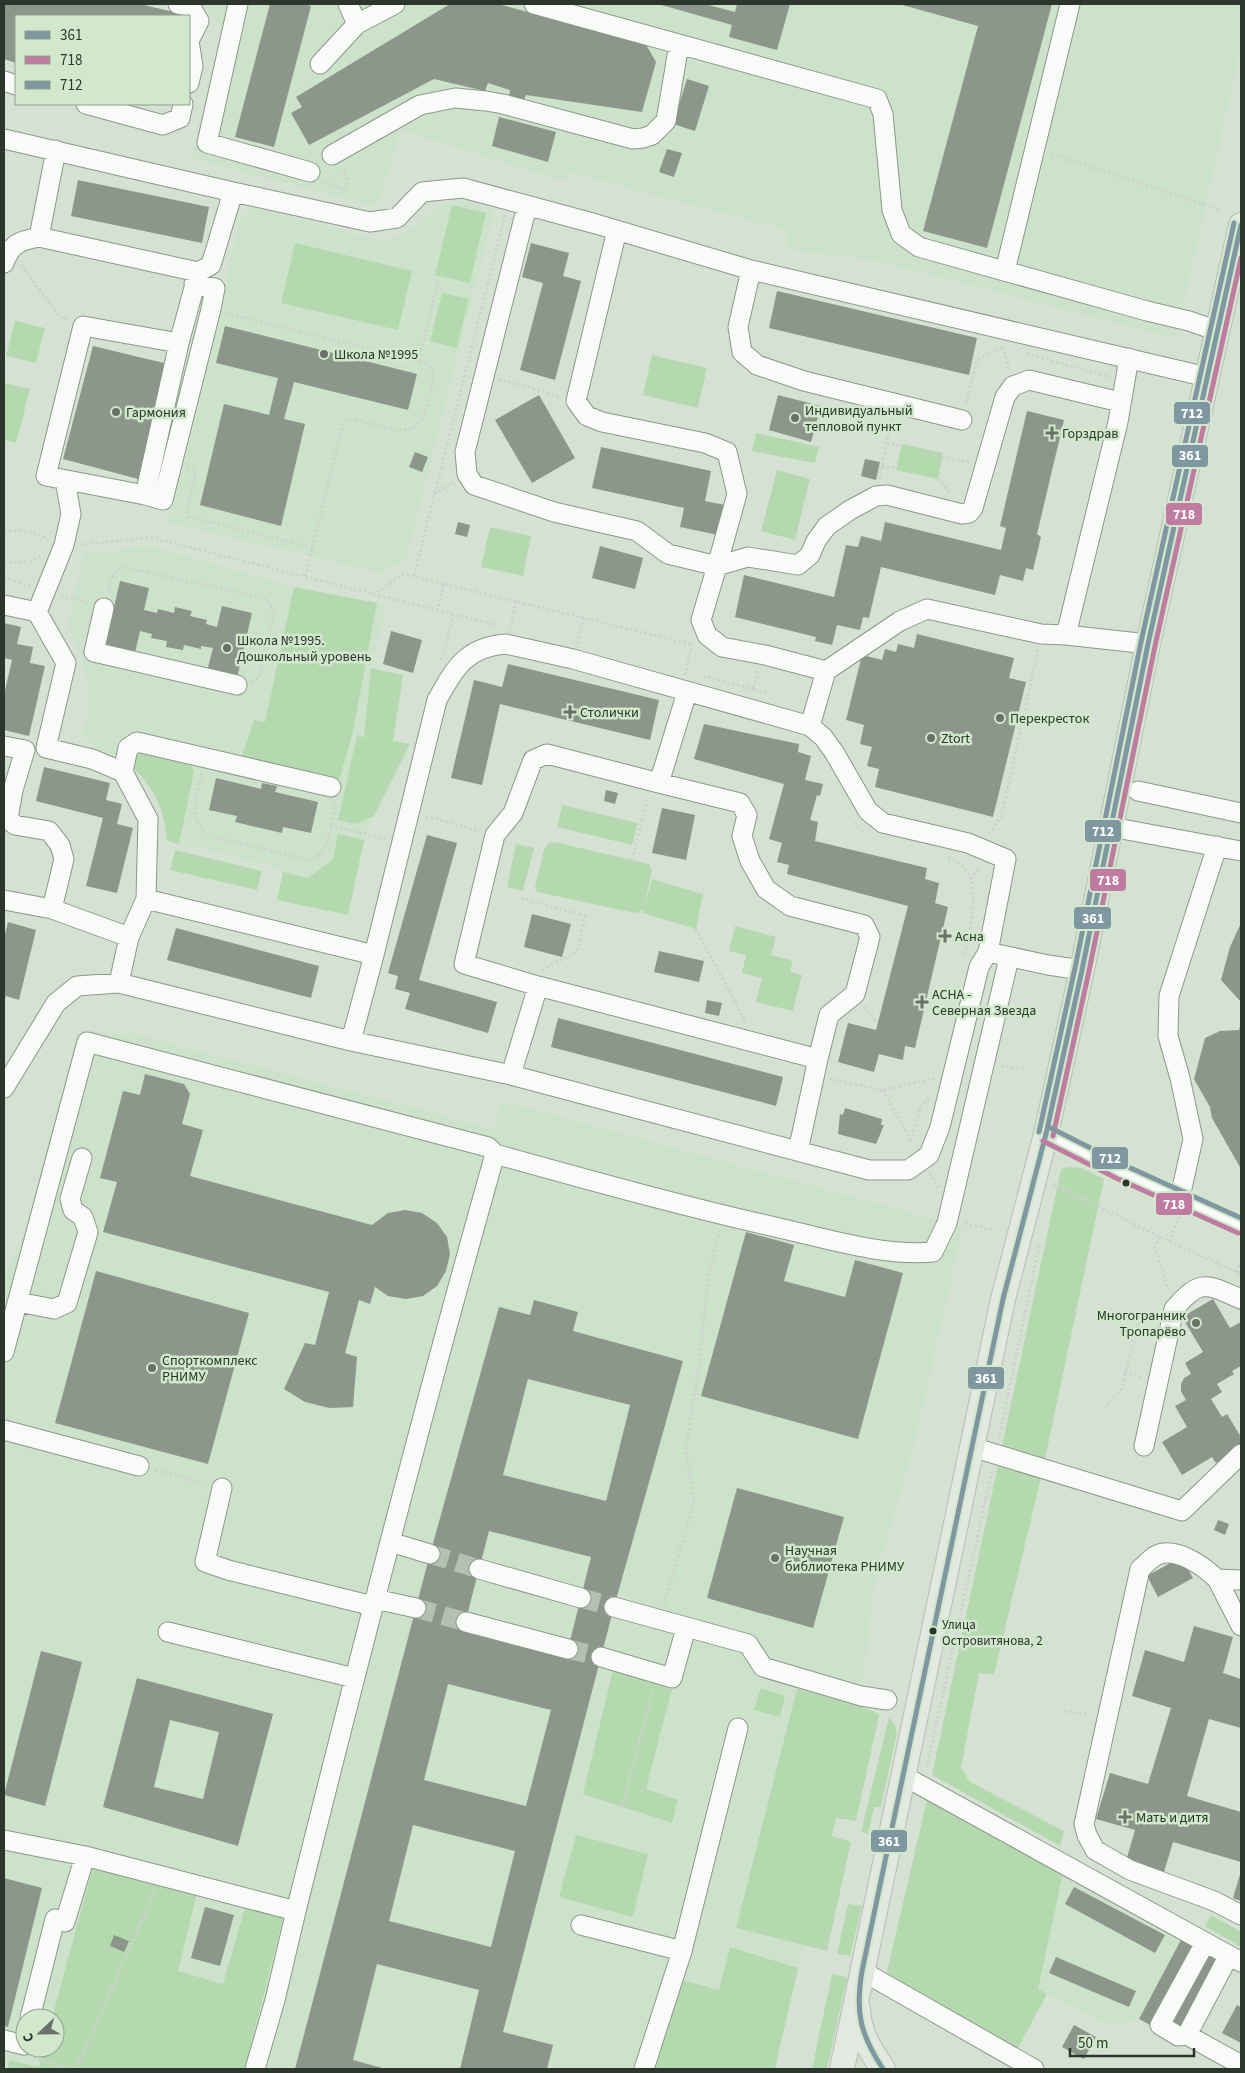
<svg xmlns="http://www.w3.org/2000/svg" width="1245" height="2073" viewBox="0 0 1245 2073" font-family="'Source Sans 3',sans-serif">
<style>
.built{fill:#cde2ca}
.green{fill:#b5d9af}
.building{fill:#8c968a;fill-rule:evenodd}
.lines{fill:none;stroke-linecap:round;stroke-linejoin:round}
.minor-tunnel{stroke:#b3c0b2;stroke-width:19;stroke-dasharray:19 9;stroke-linecap:butt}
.minor-casing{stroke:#8d978b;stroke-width:21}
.major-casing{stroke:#b7bdb6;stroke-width:26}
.path{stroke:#ced2ce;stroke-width:3;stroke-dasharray:2.5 2.5;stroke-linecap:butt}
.minor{stroke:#f9fbf8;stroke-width:19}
.major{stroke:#e3e8e1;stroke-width:24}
.bus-1-casing{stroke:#d1e8cd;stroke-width:9}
.bus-2-casing{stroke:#d1e8cd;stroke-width:9}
.bus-3-casing{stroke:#d1e8cd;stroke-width:9}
.bus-1{stroke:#7f97a0;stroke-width:5}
.bus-2{stroke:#c07ca0;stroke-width:5}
.bus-3{stroke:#7f97a0;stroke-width:5}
.poi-dot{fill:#687266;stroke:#d1e8cd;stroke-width:2}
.bus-dot{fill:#2d362c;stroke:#d1e8cd;stroke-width:2}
.labels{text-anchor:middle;stroke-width:5;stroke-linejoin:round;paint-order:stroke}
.bus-label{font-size:13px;fill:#2d362c;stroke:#d1e8cd;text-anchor:start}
.poi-label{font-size:14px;fill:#2d362c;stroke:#d1e8cd;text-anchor:start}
.line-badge{stroke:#d1e8cd;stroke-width:2}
.badge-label{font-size:14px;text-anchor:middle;font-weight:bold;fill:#fff}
</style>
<rect width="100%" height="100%" fill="#d5e2d3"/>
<path class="built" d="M204,4H1241V46L1176,338L871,260L787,249V230L569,172L566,180L553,178L401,130L377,207L190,158L225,27L211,19Z
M455,199L495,209L406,558L381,573L167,522L177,480L161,476L203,294L223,298L240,217L255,208L374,239L385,240L401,236L409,231L435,208Z
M150,546L294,587L386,606L371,668L403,675L393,741L410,744L367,829L348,915L277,900L283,869L167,841L164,821L160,807L150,788L131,766V759L96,749L83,734L90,705L87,681L82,657L68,624L84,554Z
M101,1030L125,1036L127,1032L493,1129L502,1101L963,1227L914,1445L875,1580L861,1696L832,1837L801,1955L775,2069H245L285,1911L247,1902L223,1984L178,1971L94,1864L52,2018H25V2048H44L39,2067L4,2058V1281L24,1233L77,1031Z
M1063,1873L1182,1938L1176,2040L1139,2019L1111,2027L1037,1989Z"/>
<path class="green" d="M452,205L486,213L470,283L435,275Z
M295,243L412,271L398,330L281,303Z
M442,293L469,299L457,348L430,341Z
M15,321L45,328L36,363L6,356Z
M652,355L707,368L698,408L643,395Z
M4,383L30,389L16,443L4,440Z
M756,433L819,447L815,463L752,451Z
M902,444L943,453L938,479L896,470Z
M777,470L810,479L795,540L761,531Z
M490,527L531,536L523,576L481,567Z
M294,587L377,603L352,736L339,780L242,757L254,720L265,722Z
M371,668L403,675L393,741L410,744L374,816L356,824L338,820L357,736L364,737Z
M139,749L190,764L194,772L179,844L167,841C165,811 154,786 131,766L132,755Z
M562,805L638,823L632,845L557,827Z
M338,834L364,840L348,915L277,900L283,872L308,878L333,859Z
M554,842L649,864L652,870L644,908L652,879L703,894L696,929L643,913V910L635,913L537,892L535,887L544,850L548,844Z
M516,844L534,848L523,891L507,887Z
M175,850L262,871L257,890L170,870Z
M735,926L776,937L771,955L793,961L790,972L802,975L793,1011L756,1002L762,978L742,973L746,955L729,951Z
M1069,1167L1081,1168L1104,1179L1043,1469L994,1675L979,1673L961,1768L970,1782L1064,1831L1060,1846L932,1775L1061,1169Z
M613,1670L672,1689L646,1789L678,1800L672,1823L583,1794Z
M761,1688L785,1696L780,1717L754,1710Z
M797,1689C811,1693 873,1707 879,1715L856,1821L836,1818L832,1836L851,1842L827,1951L736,1928Z
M889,1717L895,1725L897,1732L881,1807H874L868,1834L861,1832Z
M927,1800L1063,1873L1038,1989L1047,1994L1017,2050L886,1976Z
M576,1835L648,1854L633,1917L559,1897Z
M94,1863L197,1893L178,1971L223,1984L247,1901L285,1911L245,2069H8L9,2060L39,2067L44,2048H55V2018H52Z
M848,1904L862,1906L850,1956L837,1954Z
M1211,1915L1241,1932V1947L1205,1926Z
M730,1947L798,1968L775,2069H646L671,1977L719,1990Z
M832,1974L847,1977L827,2069H812Z"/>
<path class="building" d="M4,4H140L182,14L181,16H16V63L4,59Z
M270,4H303L311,6L274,147L235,137Z
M450,4H498L645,43L656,62L642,112L526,95L523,103L509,99L510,90L488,83L485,91L434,79L309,145L291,113L302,107L296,97Z
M658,4H705L735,12L737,4H790L777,50L729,37L732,25Z
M899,4H1052L987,248L923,231L978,26Z
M687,79L709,86L695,131L673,124Z
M499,117L556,132L548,162L492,146Z
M667,149L682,153L674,177L659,172Z
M78,180L209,207L202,243L71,216Z
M531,243L569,253L563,276L581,281L555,380L520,370L543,283L522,277Z
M777,291L977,338L969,375L769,328Z
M225,326L417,374L408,410L294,382L284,419L305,424L281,526L200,505L224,404L269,415L278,378L216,363Z
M93,346L168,364L138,479L63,459Z
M539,395L575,458L532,483L495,420Z
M778,395L821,406L811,442L769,430Z
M1027,411L1064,420L1037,534L1041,537L1033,570L1026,568L1023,581L1000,575L995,595L881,567L869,618L863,617L860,630L837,625L832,645L815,641L816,637L735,617L744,575L834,597L846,545L858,547L861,536L881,541L885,522L1001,550L1006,528L1000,526Z
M601,447L711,471L705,501L725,505L718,535L680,527L684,508L592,488Z
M415,452L428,457L422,472L409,467Z
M865,459L880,462L876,480L861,476Z
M458,522L470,525L467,537L455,534Z
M600,546L643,558L635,589L592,578Z
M120,581L149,588L144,610L157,613L158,609L174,613L175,607L192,611L190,616L207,620L206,624L217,627L222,606L252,613L237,678L207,671L213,648L201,646V649L184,645L183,650L166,647L167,641L151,638L152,634L140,631L135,653L105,646Z
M4,623L21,627L17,644L33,647L30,663L45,666L29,736L4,730V695L12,660L4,658Z
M391,631L422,640L413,673L383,664Z
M917,634L1014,658L1009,678L1026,682L993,817L875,787L879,769L867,766L872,747L860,744L864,725L846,720L862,655L882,660L885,649L896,652L898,644L914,648Z
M508,664L659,700L650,740L500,704L482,785L451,778L474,680L502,687Z
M704,724L799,744L798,752L811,756L805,780L823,784L820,796L817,795L810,820L818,822L815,841L927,868L925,879L939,883L935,903L948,907L915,1048L905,1046L903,1060L879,1054L874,1072L838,1062L848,1023L876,1030L908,906L787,874L789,865L777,862L782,843L769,839L784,784L694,759Z
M44,767L110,783L106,800L122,804L117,824L133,828L117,893L86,886L103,818L36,801Z
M216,778L261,789L262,783L277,786L275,792L318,802L311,833L283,827L282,833L235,822L237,816L209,810Z
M606,790L618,793L615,804L604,801Z
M662,808L695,815L686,860L652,853Z
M427,835L457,843L419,980L497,1002L488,1033L405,1009L410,993L395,989L398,976L388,973Z
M532,914L571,924L562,957L524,947Z
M8,922L36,930L19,1000L6,996L4,1002V938Z
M1241,923V1002L1221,980L1230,947Z
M176,928L319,966L311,998L167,960Z
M659,951L704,961L699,982L654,972Z
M707,1000L722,1003L719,1016L705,1013Z
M558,1018L783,1077L776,1106L551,1047Z
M1240,1026H1241V1169L1212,1118L1210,1107L1194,1079L1205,1038L1220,1031L1239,1030Z
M145,1074L184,1084L190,1094L182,1124L203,1130L190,1176L372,1225L388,1213L405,1210L422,1213L437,1223L447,1237L450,1254L446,1271L437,1286L423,1296L406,1299L388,1296L375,1287L370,1304L359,1300L345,1353L357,1357L353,1407L329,1408L305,1402L284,1389L305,1343L315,1345L329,1292L103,1232L117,1182L100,1178L123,1091L140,1095Z
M845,1108L882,1119L881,1125H884L876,1144L838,1134L840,1114L843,1115Z
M746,1232L794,1245L784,1281L845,1297L855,1260L903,1273L858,1439L701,1396Z
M96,1271L249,1313L208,1464L55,1423Z
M1213,1299L1230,1328L1241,1322V1366L1232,1371L1234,1374L1217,1384L1222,1392L1211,1399L1222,1417L1227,1414L1241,1437V1448L1216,1463L1212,1457L1182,1475L1162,1442L1187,1427L1175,1406L1186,1400L1181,1391V1384L1184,1378L1191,1374L1185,1363L1203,1352L1182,1317Z
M534,1300L578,1312L573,1331L683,1361L614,1607L503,2032L553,2045L547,2069H460L479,1990L377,1964L353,2060L386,2069H295L430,1554L499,1307L530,1315ZM528,1379L630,1405L606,1501L503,1475ZM489,1531L591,1557L568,1649L464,1627ZM448,1684L551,1710L526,1806L424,1780ZM413,1825L515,1851L491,1947L389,1921Z
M737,1488L844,1517L813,1628L707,1598Z
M1218,1520L1229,1524L1225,1535L1214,1530Z
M1181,1557L1193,1578L1158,1597L1147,1576Z
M1194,1626L1233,1637L1223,1673L1241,1679V1728L1209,1719L1187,1796L1241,1812V1862L1173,1842L1164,1872L1126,1861L1135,1830L1096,1819L1110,1773L1148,1784L1171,1708L1132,1696L1145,1650L1184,1662Z
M41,1651L82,1662L45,1806L4,1795Z
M137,1678L273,1714L238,1846L103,1807ZM170,1720L219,1732L203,1799L154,1787Z
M1241,1871V1901L1233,1898Z
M4,1878L42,1888L8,2027L4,2026Z
M1074,1887L1165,1935L1155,1953L1065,1904Z
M205,1907L234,1915L220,1966L191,1958Z
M114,1935L129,1941L124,1952L110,1946Z
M1182,1938L1196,1946L1152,2026L1139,2019Z
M1207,1952L1220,1959L1181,2031L1168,2024Z
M1056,1957L1136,1991L1129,2007L1049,1973Z
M1237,2005L1241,2007V2043L1222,2033Z
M1074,2025L1096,2037L1084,2059L1062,2047Z"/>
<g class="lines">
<path class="minor-tunnel" d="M430,1554L479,1569
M581,1598L614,1607
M416,1608L466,1622
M568,1649L601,1657"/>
<g class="minor-casing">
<path id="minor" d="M178,4L191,7L199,21L189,41L193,66L189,83
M238,4L207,143L310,172
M534,4L877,99L883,114L892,210L901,234L919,247L1147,311L1189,321L1218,331
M357,24L395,4
M320,64L357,24L348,4
M4,81L16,85
M86,104L163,125L180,118L183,104
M4,139L233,192L211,265L198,272L39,237C19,241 12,243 4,263
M332,155L420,105L455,98L486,101L503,104L633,139L643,138L652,135L666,121L679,44
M233,192L370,222L397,218L422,192L463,188L596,224L751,270L1207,377
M527,206L465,452L467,474L474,485L554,512L637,531L668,554L717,566L737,494L727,452L705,443L602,422L587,416L576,401L617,230
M39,237L56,150
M751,270L738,327L742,352L757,365L804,381L962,420
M1005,271L1070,4
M83,326L179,343L145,495L46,476Z
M179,343L198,273
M1129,358L1118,422L1066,635L1148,644
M145,495L163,500L211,309L215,288L194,284
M4,605L37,612L64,545L71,514L65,480
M104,608L94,652L237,685
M37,612L66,663L46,748L92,759L123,772L148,819L146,899L129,937L119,983
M1066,635L1041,634L927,609L900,621L826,671L765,655L722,647L707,635L701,620L717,566L748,557L798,565L810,555L816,541L827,526L850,510L876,496L887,495L962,514L969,513L973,508L1005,397L1013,386L1029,380L1120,402
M810,726L826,671
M4,746L25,750L13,790L8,819L15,825L49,831L60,845L64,859L52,909
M123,772L128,748L137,742L331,787
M659,783L740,803L747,815L742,836L750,861L766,889L790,906L864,925L870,937L855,994L829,1015L818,1059L538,986L464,964L495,835L513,813L533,760L547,754L659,783L687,692
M1138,791L1241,813
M1111,827L1241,851
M146,899L374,955
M4,900L52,909L129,937
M997,954L1048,965L1082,970
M511,1075L538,986
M4,1088L56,1003L77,986L119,983L351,1041L511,1075L869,1170H908L929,1155L940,1127L979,967L988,952L1006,859L968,843L883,823L868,811L834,752L823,737L810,726L573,659L506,644C466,647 455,668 437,700L374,955L351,1041
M1046,1134L1121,1172L1241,1226
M798,1151L818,1059
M495,1154C592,1181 689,1208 788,1230C835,1241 885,1256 933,1252L947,1223L1009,958
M1180,1197L1193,1139L1180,1078L1168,1036L1169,996L1217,846
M18,1302L54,1309L67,1303L88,1232L83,1217L73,1210L70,1199L82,1158
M4,1352L87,1042L488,1147L495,1154C424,1405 359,1658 296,1911
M4,1430L139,1466
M1144,1446L1174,1309C1201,1278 1206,1284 1241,1299
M972,1447L1182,1511L1241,1454
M222,1488L205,1562L228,1570L373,1606
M390,1542L430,1554
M479,1569L581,1598
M1217,1579L1241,1626
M1241,1580L1217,1579C1203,1566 1175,1545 1155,1556C1150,1559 1145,1565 1140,1569L1084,1824L1087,1835L1095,1850L1130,1870L1214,1901L1241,1915
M375,1599L416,1608
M614,1607L748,1644L763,1667L861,1696L887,1700
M466,1622L568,1649
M168,1632L354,1678
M601,1657L672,1678L686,1628
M902,1775L1241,1962
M4,1840L85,1856L65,1922L55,1919L30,2018
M85,1856L296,1911L275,2000L255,2069
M581,1925L682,1951
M1229,1955L1187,2035L1241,2065
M862,1971L1034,2069
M1187,2035L1178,2036L1160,2025L1200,1952
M4,2040L24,2045L25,2040
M644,2069L682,1951L738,1728"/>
</g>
<g class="major-casing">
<path id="major" d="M858,2009C859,2033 870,2050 883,2069
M842,2069L1003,1299L1046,1134L1082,970L1148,644L1241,225"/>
</g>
<path class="path" d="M1051,154L1221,210
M322,181L345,189L348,186L344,167
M21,265L60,317L68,320
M226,313L423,362C427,364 432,368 433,373C434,379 426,412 423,418C419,423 414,428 407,429C392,432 367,421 350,419L343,425L305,577
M1003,347L1009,370
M1027,354L1110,377
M419,361L438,280
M499,379L561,397
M966,403L977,360L1003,347
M887,443L902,446
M942,457L969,462
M882,466L897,468
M187,467L193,469L195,474L187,512L190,517L312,548
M879,479L892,419
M938,479L951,494
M434,494L454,482
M4,533C19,528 35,531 48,540
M81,545L149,537L500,626
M4,562C17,563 31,563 41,556
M414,576L505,215
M4,578L31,586
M108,592C111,581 111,573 122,567L261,597C270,602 273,608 273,618L259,677L252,683
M61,595L88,603
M373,595L404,574L694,645
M437,611L444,583
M511,628L516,601
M577,644L584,618
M441,660L454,615
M758,671L753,689L766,692
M685,675L692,645
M703,676L753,689L752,693
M202,773C196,799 185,821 213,837L310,860C331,851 331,823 335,803
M426,816L480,831
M854,823L864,832
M330,825L387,839
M989,834L1002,815L1038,649
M948,858C988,869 970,928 964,956
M632,860L647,798
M971,879L979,867
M521,898L585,916L577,952L545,968L543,971
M696,929L746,1023
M865,1007L877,1023
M1001,1066L1025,1069
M830,1079L883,1090L936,1078
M883,1090L912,1142
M911,1141L920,1108L928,1098
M930,1173L938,1187
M1053,1184L1160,1237L1241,1274
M965,1223L993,1230
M1160,1237L1155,1246L1168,1290
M1169,1242L1179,1217
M1236,1272L1241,1261
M1124,1373L1143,1377
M1107,1405L1122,1389L1137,1324L1156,1310
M999,1439L1039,1245
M155,1470L207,1484
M664,1605L694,1502L686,1452L699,1364L709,1275L720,1230
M1064,1711L1089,1714
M927,1767L992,1470
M622,1807L653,1689
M33,2058L74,2069
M76,2069L155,1891"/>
<use href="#minor" class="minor"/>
<use href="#major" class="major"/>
<g class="bus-1-casing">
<path id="bus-1" d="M883,2069C860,2034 855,2012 862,1971L1003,1299L1046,1134L1082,970L1148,644L1241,225"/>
</g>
<g class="bus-2-casing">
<path id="bus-2" d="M1053,1136L1089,971L1155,646L1241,258
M1043,1141L1118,1179L1238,1233"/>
</g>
<g class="bus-3-casing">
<path id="bus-3" d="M1049,1127L1124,1165L1241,1218
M1039,1132L1075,968L1141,642L1234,223"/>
</g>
<use href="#bus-1" class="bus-1"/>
<use href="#bus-2" class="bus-2"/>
<use href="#bus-3" class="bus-3"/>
</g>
<g class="poi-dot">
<circle cx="324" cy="354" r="5"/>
<circle cx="116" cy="412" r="5"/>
<circle cx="795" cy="418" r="5"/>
<path d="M1049.5 425.5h5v5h5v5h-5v5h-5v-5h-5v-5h5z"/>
<circle cx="227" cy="648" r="5"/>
<path d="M567.5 704.5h5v5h5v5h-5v5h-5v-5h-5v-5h5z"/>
<circle cx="1000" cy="718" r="5"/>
<circle cx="931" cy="738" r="5"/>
<path d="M942.5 928.5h5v5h5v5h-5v5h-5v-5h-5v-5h5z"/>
<path d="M919.5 994.5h5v5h5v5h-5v5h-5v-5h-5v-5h5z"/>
<circle cx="1196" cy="1323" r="5"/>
<circle cx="152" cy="1368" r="5"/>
<circle cx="775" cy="1558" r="5"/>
<path d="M1122.5 1809.5h5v5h5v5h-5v5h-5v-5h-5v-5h5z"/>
</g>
<g class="bus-dot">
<circle cx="1126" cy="1183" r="4.5"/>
<circle cx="933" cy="1631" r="4.5"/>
</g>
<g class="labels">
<g class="bus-label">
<text x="942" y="1629">Улица<tspan x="942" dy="16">Островитянова, 2</tspan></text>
</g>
<g class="poi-label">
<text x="334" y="359">Школа №1995</text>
<text x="805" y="415">Индивидуальный<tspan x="805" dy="16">тепловой пункт</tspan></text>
<text x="126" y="417">Гармония</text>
<text x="1062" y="438">Горздрав</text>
<text x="237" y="645">Школа №1995.<tspan x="237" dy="16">Дошкольный уровень</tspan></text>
<text x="580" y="717">Столички</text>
<text x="1010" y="723">Перекресток</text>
<text x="941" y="743">Ztort</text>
<text x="955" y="941">Асна</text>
<text x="932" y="999">АСНА -<tspan x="932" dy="16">Северная Звезда</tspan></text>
<text x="1186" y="1320" text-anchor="end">Многогранник<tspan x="1186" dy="16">Тропарёво</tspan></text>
<text x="162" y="1365">Спорткомплекс<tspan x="162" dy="16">РНИМУ</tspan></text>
<text x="785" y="1555">Научная<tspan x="785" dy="16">библиотека РНИМУ</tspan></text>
<text x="1136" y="1822">Мать и дитя</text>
</g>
</g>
<g class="line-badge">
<rect x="1173" y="401" width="38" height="24" rx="5" fill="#7f97a0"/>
<rect x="1171" y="444" width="38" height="24" rx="5" fill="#7f97a0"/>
<rect x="1165" y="502" width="38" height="24" rx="5" fill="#c07ca0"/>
<rect x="1084" y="819" width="38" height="24" rx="5" fill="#7f97a0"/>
<rect x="1089" y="868" width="38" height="24" rx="5" fill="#c07ca0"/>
<rect x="1073" y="906" width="39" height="24" rx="5" fill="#7f97a0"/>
<rect x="1091" y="1146" width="38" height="24" rx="5" fill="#7f97a0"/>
<rect x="1155" y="1192" width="38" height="24" rx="5" fill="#c07ca0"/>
<rect x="967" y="1366" width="38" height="24" rx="5" fill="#7f97a0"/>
<rect x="870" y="1829" width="38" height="24" rx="5" fill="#7f97a0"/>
</g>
<g class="badge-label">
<text x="1192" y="418">712</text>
<text x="1190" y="460">361</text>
<text x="1184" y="519">718</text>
<text x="1103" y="836">712</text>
<text x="1108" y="885">718</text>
<text x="1093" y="923">361</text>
<text x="1110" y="1163">712</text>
<text x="1174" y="1209">718</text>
<text x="986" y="1383">361</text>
<text x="889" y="1846">361</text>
</g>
<rect width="1245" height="2073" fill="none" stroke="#2d362c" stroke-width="10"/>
<rect x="15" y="15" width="175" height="90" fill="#d1e8cd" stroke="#8fa18d"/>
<rect x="25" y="31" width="25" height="8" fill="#7f97a0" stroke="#8fa18d"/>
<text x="60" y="40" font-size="15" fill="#2d362c">361</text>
<rect x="25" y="56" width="25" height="8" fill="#c07ca0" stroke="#8fa18d"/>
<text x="60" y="65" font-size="15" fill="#2d362c">718</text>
<rect x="25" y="81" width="25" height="8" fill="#7f97a0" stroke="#8fa18d"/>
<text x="60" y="90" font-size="15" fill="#2d362c">712</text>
<g transform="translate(40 2033) rotate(248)"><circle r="24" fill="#d1e8cd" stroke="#8fa18d"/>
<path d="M0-4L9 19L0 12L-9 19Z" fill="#687266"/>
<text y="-8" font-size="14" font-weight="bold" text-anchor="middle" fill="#2d362c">С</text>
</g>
<path d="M1070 2048v8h124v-8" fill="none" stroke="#2d362c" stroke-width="2.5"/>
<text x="1078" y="2048" font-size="15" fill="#2d362c" stroke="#d1e8cd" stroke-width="4" paint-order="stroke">50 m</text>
</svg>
